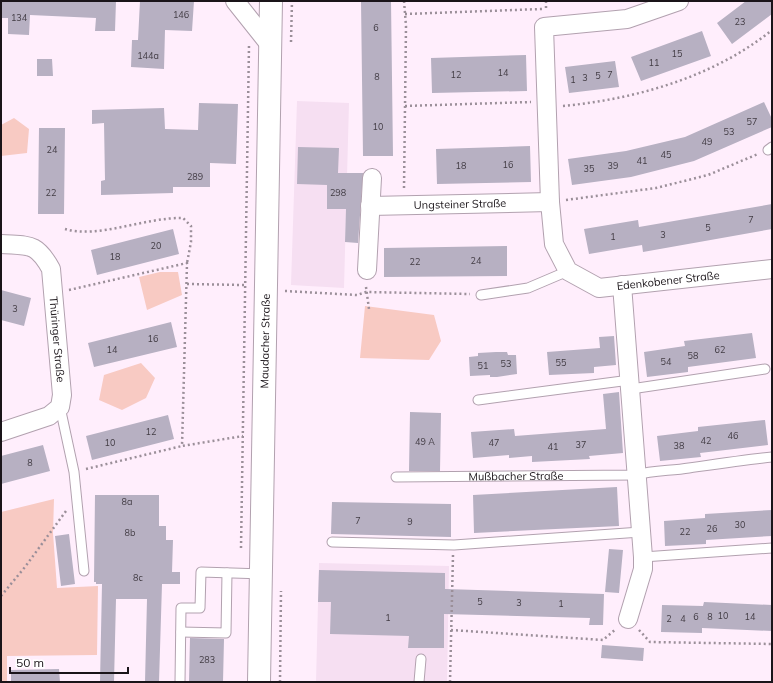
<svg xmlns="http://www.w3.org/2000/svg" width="773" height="683" viewBox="0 0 773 683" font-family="Mulish,sans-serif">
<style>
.built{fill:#f6dff2}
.green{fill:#f8cac3}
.building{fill:#b7b0c2}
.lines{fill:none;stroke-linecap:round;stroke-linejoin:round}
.service-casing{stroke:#b2a1af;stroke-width:11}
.minor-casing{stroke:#b2a1af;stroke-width:20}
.secondary-casing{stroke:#b2a1af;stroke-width:24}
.path{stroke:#9b8f99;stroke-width:2.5;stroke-dasharray:2 3;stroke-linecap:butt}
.service{stroke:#fff;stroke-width:9}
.minor{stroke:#fff;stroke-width:18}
.secondary{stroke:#fff;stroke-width:22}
.labels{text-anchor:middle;stroke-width:3.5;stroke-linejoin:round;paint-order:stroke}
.number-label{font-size:9px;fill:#413b43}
.street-label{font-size:11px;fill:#1a1419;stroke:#fff}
</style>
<rect width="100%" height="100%" fill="#ffeefc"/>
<path class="built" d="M297,101L349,103L344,288L291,285Z
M319,563L449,566L447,682H316Z"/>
<path class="green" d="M14,118L29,129L27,153L1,156V125Z
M160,272H178L182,295L147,310L139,277Z
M365,306L434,315L441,341L429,360L360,358Z
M141,363L155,378L146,398L122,410L99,400L104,375Z
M54,499L53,533L57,588L98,586L97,655L7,656V682H1V512Z"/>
<path class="building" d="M1,1H116L115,31H95L96,18L30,15L29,35L8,34V18H1Z
M140,1H194L192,31L165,30L164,69L131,67L132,40H138Z
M361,1H391L393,156H363Z
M746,1H772V14L732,44L717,23Z
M702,31L711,56L641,81L631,57Z
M526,55L527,91L432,93L431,58Z
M37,59H52L53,76H37Z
M615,61L619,87L569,93L565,67Z
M764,102L772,119V127L694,161L631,177L572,185L568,159L626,151L685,137Z
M199,103L238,104L236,164L210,163V187H173V193L101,195V181L105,180L104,123L92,124V110L164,108L165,129L198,130Z
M39,128H65L64,214H38Z
M530,146L531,182L437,184L436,149Z
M298,147L339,148L338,173H363L358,243L345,242L346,209H327V185L297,184Z
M772,204V229L643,252L642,245L589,254L584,229L638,220L639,227Z
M173,229L179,254L97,275L91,250Z
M507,246V276L384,277V248Z
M1,290L31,298L24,326L1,320Z
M171,322L177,347L94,367L88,343Z
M752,333L756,358L688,367V372L647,377L644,352L685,346L684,341Z
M614,336L616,365L594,367V373L549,375L547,352L600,348L599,337Z
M496,352H507L508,355H516L517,374L497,377H490V375L470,376L469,357L478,356V353Z
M619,392L623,453L589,456L590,459L532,462V456L509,458V455L473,458L471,432L514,429L515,436L606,429L603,394Z
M410,412L441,413L440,471H409Z
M168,415L174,439L92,460L86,436Z
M765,420L768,445L700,453L701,457L660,461L657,436L698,431V427Z
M43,445L50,471L1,484V456Z
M617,487L619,526L474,533L473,495Z
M95,495H159V526H166V540H173L172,572H180V584H162L159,682H145L147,599H116L114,682H100L102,584H96V582H94Z
M332,502L451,504V537L331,534Z
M772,510V536L706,540V544L665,546L664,521L705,518V514Z
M69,534L75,584L61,586L55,536Z
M609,549L623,550L619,593L605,592Z
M319,570L445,573V589L604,594L603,625H589L590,618L444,614V648H408L409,636L330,634L331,602H318Z
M704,602L772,605V631L702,628V633L661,632L662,605L703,606Z
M190,638L224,639L223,682H189Z
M602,645L644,648L643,661L601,658Z
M59,669L60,682H11V670Z"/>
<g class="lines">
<g class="service-casing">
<g id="service">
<path d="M768,150L772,147"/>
<path d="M481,295L528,288L568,271"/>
<path d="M631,389L765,369"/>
<path d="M478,400L630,380"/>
<path d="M60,407L74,472L84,571"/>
<path id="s1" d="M396,477L636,475C653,470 671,471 689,468C717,464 744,460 772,457"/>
<path d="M332,542L454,545L641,532"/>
<path d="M643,557L772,548"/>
<path d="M181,632L226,633L227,573"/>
<path d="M180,682L181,608H200L201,572L261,574"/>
<path d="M419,682L421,659"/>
</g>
</g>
<g class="minor-casing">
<g id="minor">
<path d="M235,1L270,45"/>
<path id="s2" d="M679,1L627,19L544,27L550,202L554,244L568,271L599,288L772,269"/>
<path id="s3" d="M370,206L550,202"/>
<path id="s4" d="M1,244C29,246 36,242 51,269L62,395L60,407L49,416L1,432"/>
<path d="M367,270L372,178"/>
<path d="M622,285L643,557V569L628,619"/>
</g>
</g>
<g class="secondary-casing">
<g id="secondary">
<path id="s5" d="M259,682L271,1"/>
</g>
</g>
<path class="path" d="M404,1L406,26L404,188
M546,1V11
M405,14L542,9
M291,42L292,1
M405,106L531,102
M563,106C636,99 714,77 772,30
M566,200L656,188L708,175L758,154
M65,229C98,239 146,217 183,218L191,226V242L187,263
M187,284L244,285
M366,287L369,309
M69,290L187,263L182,446L243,436
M285,291L357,295L366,292L470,294
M86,469L182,446
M241,548L249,45
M1,596L25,567L66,511
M451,630L603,640L616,629
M639,630L650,642L772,644
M280,682L281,591
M450,682L453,555"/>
<use href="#service" class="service"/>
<use href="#minor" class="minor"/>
<use href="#secondary" class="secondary"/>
</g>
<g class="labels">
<g class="number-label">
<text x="181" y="18">146</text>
<text x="19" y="21">134</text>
<text x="740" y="25">23</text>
<text x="376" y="31">6</text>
<text x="677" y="57">15</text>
<text x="148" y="59">144a</text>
<text x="654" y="66">11</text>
<text x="503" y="76">14</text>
<text x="456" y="78">12</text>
<text x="610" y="78">7</text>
<text x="598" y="79">5</text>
<text x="377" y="80">8</text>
<text x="585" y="81">3</text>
<text x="573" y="83">1</text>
<text x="752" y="125">57</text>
<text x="378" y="130">10</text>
<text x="729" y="135">53</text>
<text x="707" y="145">49</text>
<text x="52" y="153">24</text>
<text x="666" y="158">45</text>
<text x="642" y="164">41</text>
<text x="508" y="168">16</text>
<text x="461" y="169">18</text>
<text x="613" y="169">39</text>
<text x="589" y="172">35</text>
<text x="195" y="180">289</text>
<text x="51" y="196">22</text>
<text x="338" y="196">298</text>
<text x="751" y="223">7</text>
<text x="708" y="231">5</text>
<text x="663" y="238">3</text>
<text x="613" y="240">1</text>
<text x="156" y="249">20</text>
<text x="115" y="260">18</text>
<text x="476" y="264">24</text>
<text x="415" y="265">22</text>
<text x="15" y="312">3</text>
<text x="153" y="342">16</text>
<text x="112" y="353">14</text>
<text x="720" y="353">62</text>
<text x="693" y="359">58</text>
<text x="666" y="365">54</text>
<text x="561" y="366">55</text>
<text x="506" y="367">53</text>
<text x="483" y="369">51</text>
<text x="151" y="435">12</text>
<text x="733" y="439">46</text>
<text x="706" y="444">42</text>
<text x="425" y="445">49 A</text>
<text x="110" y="446">10</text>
<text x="494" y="446">47</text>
<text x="581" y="448">37</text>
<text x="679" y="449">38</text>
<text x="553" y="450">41</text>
<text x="30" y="466">8</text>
<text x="127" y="505">8a</text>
<text x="358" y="524">7</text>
<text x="410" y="525">9</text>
<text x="740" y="528">30</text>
<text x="712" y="532">26</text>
<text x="685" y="535">22</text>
<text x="130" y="536">8b</text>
<text x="138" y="581">8c</text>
<text x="480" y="605">5</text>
<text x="519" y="606">3</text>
<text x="561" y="607">1</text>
<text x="723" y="619">10</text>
<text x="696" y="620">6</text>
<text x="710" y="620">8</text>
<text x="750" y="620">14</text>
<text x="388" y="621">1</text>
<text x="669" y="622">2</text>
<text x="683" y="622">4</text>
<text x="207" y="663">283</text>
</g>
<g class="street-label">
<text dy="4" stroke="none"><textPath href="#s3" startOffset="90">Ungsteiner Straße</textPath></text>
<text dy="4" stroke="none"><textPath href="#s2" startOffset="491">Edenkobener Straße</textPath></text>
<text dy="4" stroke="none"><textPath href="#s4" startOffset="131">Thüringer Straße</textPath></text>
<text dy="4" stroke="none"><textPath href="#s5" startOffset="341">Maudacher Straße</textPath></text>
<text dy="4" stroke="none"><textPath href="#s1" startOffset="120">Mußbacher Straße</textPath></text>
</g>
</g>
<rect width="773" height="683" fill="none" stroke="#1a1419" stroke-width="4"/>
<path d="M10 667v6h118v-6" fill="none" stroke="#1a1419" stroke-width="2"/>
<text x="16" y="667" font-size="12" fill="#1a1419" stroke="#ffffff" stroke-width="3" paint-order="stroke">50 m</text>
</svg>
